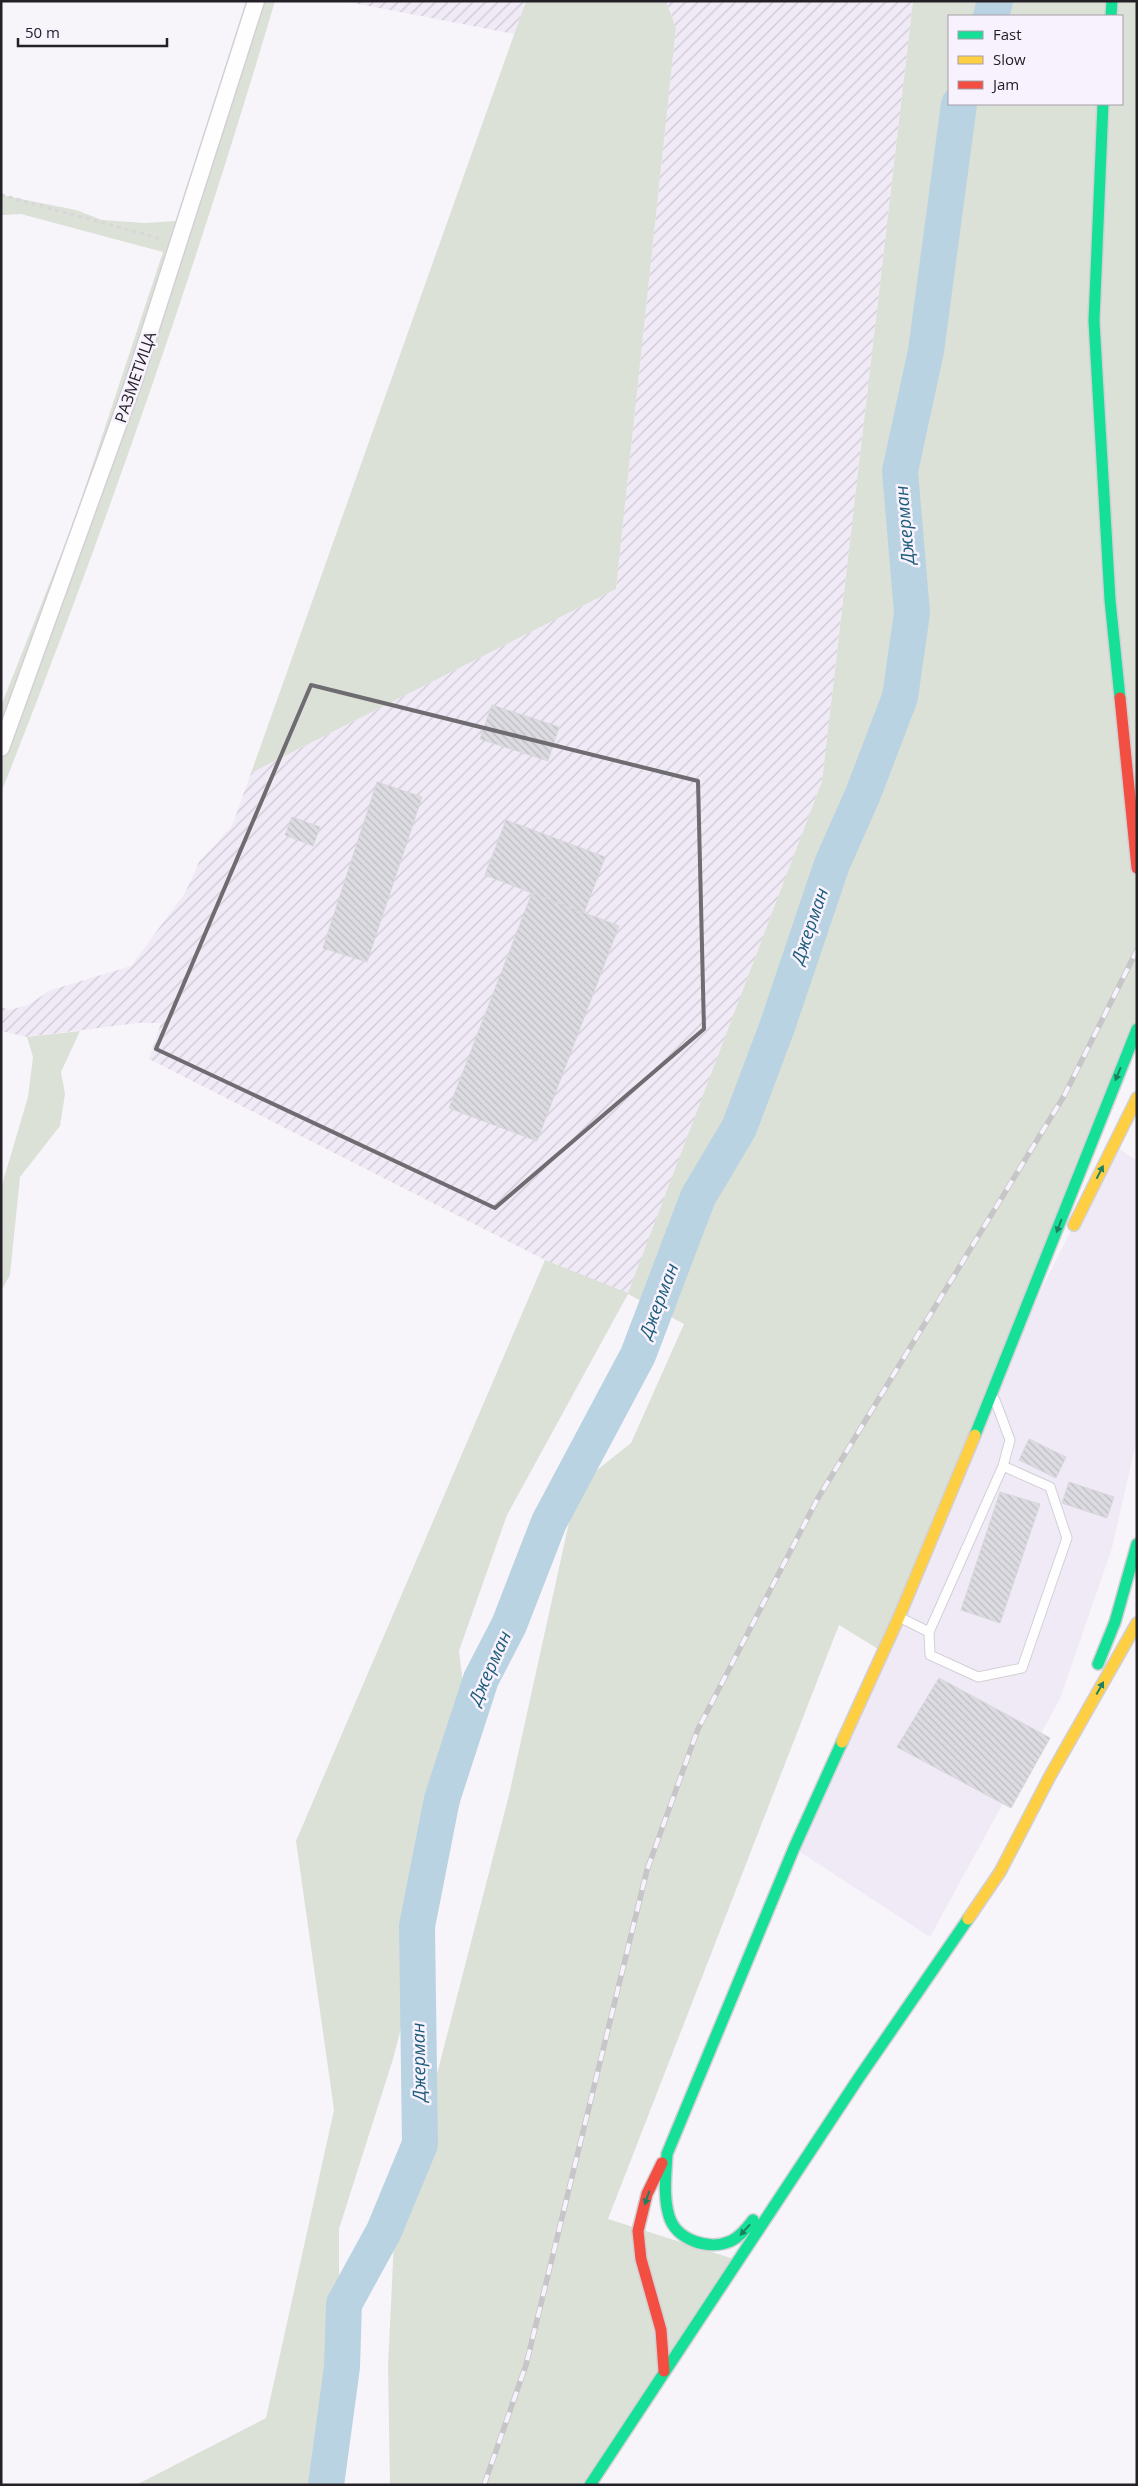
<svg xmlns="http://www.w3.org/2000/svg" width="1138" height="2486" viewBox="0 0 1138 2486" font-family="'Open Sans',sans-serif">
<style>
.built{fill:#f0eaf7}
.industrial{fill:url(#industrial-furrows)}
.green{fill:#dce1d7;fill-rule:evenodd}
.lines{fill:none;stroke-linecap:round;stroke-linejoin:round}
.river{stroke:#bad3e2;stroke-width:36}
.building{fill:url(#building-back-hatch);stroke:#d7d7dc}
.lane-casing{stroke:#d2d0d5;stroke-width:11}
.street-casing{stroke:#d2d0d5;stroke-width:19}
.fast-casing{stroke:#d2d0d5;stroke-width:14}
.slow-casing{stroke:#d2d0d5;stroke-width:14}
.jam-casing{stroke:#d2d0d5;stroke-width:14}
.path{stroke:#d8d6d9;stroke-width:3;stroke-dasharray:4 4;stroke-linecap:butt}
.lane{stroke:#fefefe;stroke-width:9}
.street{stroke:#fefefe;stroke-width:16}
.fast{stroke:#16e098;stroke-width:11}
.slow{stroke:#ffcf43;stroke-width:11}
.jam{stroke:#f24e42;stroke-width:11}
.rail-casing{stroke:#c6c5c7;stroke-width:5.5}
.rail{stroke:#f7f2fd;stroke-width:4;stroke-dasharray:11;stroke-linecap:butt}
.oneway{fill:#1d8060}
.marked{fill:none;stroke:#6e6b71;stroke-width:4;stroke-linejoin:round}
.labels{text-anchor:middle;stroke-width:5;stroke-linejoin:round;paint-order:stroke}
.street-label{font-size:16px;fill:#242027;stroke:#f7f2fd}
.water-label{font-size:18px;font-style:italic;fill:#1f5e7a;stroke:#f7f2fd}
</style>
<defs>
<pattern id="industrial-furrows" width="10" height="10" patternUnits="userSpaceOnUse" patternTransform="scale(1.25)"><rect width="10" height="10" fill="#f0eaf7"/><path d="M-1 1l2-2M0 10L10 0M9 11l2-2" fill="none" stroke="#cec8d4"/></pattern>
<pattern id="building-back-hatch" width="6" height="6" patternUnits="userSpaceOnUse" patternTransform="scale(1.25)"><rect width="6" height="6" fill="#dcdbe1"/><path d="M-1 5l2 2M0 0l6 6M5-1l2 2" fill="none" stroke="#bdbcc1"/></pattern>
</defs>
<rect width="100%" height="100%" fill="#f7f5fa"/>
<path class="built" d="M1114,1145L1137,1161V1438L1112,1548L1060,1699L930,1937L794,1848L1008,1356Z"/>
<path class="industrial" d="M343,1H526L514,34Z
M666,1H913L822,781L628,1294L545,1260L149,1059L161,1023H137L27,1037L1,1031V1007L9,1010L28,1005L51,990L131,966L185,893L199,862L232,826L251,773L616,589L676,28Z"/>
<path class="green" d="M247,1H275C196,269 104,533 1,793V706L73,524L163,252L21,214L2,215L1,195L76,210L102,220L145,223L176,221Z
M526,1H666L676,28L616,589L251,773Z
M913,1H1137V1029L883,1652L839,1625L608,2219L737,2260L583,2485H390L388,2366L397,2178L437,2074L509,1795L577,1486L631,1443L684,1324L628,1294L507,1515L459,1651L472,1756L393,2059L339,2229V2485H136L266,2418L334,2110L296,1841L545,1260L628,1293L822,781ZM949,16H1122V104H949Z
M80,1031L61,1072L65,1094L60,1126L20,1177L10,1275L1,1291V1188L28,1097L33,1057L27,1037Z"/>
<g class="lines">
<path class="river" d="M991,16L995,1
M326,2485L342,2367L344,2304L384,2231L420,2144L417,1926L442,1799L481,1679L509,1625L549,1522L638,1355L698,1197L739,1128L777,1027L832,864L863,794L900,697L912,613L900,471L926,351L959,104"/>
</g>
<path class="building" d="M492,705L559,727L548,761L480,739Z
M377,782L422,797L367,962L323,948Z
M292,817L320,827L313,846L285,835Z
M506,820L605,857L584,913L485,875Z
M532,893L619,926L537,1141L449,1108Z
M1029,1439L1066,1457L1056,1478L1019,1460Z
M1069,1482L1114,1497L1107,1518L1062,1503Z
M1000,1492L1040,1504L1000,1623L961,1610Z
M939,1678L1050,1738L1011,1808L897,1747Z"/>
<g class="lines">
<g class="lane-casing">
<path id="lane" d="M899,1617L929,1632L1003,1466L1010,1440L995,1400
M929,1632L930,1655L978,1677L1022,1668L1067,1538L1050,1487L1003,1466"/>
</g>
<g class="street-casing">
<path id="street" d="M1,748L134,381L256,1"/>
</g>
<g class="fast-casing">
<path id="fast" d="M1111,16L1112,1
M1103,104L1094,321L1110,600L1120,698
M975,1435L1137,1029
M1098,1664L1115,1622L1137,1544
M667,2154L794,1848L842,1742
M667,2154C666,2174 663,2196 669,2216C676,2240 709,2251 731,2241C740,2237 747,2228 753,2220
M590,2485L858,2079L968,1919"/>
</g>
<g class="slow-casing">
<path id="slow" d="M1074,1225L1137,1098
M842,1742L899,1617L975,1435
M968,1919L1000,1872L1050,1776L1137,1623"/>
</g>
<g class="jam-casing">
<path id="jam" d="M1120,698L1137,868
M662,2163L647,2194L638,2231L641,2259L661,2330L664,2371"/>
</g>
<path class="path" d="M1,195L162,239"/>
<use href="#lane" class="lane"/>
<use href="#street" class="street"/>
<use href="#fast" class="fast"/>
<use href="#slow" class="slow"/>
<use href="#jam" class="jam"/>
<g class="rail-casing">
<path id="rail" d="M484,2485L526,2365L647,1870L698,1729L818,1498L1064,1096L1137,950"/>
</g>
<use href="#rail" class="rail"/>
</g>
<defs><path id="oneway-solid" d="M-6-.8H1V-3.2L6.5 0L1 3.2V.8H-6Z" transform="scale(1.25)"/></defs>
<g class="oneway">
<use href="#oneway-solid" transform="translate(1118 1074) rotate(112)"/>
<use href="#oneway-solid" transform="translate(1100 1172) rotate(-63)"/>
<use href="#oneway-solid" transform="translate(1059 1226) rotate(111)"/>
<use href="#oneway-solid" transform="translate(1100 1688) rotate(-61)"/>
<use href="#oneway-solid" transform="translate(647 2198) rotate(109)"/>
<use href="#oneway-solid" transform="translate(745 2230) rotate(132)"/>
</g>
<path class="marked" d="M311,685L698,781L704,1029L495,1208L156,1049Z"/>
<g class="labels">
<g class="street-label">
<text transform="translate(135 377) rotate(-71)" y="6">РАЗМЕТИЦА</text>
</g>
<g class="water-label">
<text transform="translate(905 525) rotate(-95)" y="6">Джерман</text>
<text transform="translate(810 926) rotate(-71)" y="6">Джерман</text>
<text transform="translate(659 1301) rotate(-69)" y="6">Джерман</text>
<text transform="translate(490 1668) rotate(-66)" y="6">Джерман</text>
<text transform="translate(419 2062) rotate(-91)" y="6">Джерман</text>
</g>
</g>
<rect width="1138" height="2486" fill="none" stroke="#242027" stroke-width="5"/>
<rect x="948" y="15" width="175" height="90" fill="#f7f2fd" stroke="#a39ea7"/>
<rect x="958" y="31" width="25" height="8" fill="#16e098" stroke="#a39ea7"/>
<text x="993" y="40" font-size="15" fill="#242027">Fast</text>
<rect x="958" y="56" width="25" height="8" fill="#ffcf43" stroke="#a39ea7"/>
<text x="993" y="65" font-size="15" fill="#242027">Slow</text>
<rect x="958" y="81" width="25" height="8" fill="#f24e42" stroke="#a39ea7"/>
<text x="993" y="90" font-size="15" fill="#242027">Jam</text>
<path d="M18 38v8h149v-8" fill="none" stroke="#242027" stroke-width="2.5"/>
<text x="25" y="38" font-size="15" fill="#242027" stroke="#f7f2fd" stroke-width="4" paint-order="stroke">50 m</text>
</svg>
